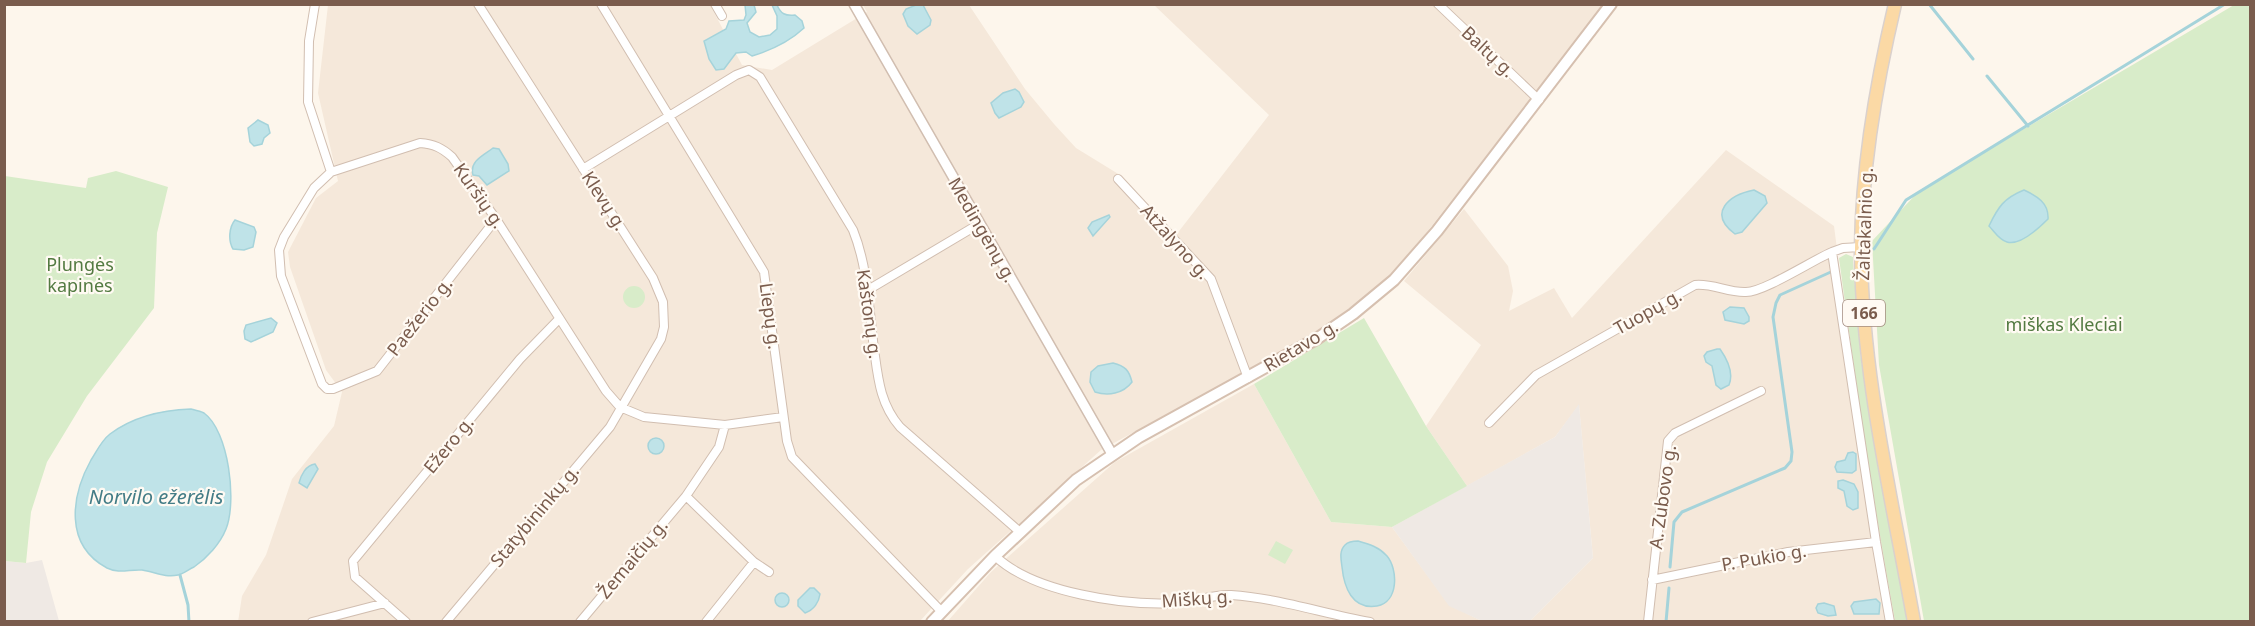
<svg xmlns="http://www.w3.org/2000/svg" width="2255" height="626" viewBox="0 0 2255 626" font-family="'Noto Sans',sans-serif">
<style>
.residential{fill:#f5e8da}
.industrial{fill:#efe9e4}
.green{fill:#d8ecc9}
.water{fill:#bfe3e8;stroke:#a5d3da;stroke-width:1.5}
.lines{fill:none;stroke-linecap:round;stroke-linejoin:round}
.stream{stroke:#a5d3da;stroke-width:3}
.minor-casing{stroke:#d1beb0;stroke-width:10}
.tertiary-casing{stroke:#d1beb0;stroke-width:12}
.secondary-casing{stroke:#d6c0b0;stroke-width:14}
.primary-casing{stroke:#dad1cd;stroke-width:15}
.minor{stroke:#fff;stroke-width:8}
.tertiary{stroke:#fff;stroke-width:9}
.secondary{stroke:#fff;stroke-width:10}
.primary{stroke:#fbd9a5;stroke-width:12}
.labels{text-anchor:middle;stroke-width:4.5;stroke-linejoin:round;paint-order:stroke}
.shield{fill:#fffaf3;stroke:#a28b7f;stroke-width:1.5}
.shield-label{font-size:16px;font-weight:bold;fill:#7a5c4d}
.street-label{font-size:18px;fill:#7a5c4d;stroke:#fffaf3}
.park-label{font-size:18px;fill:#537a41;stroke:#fffaf3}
.water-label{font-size:20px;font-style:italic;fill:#437c86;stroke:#fffaf3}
</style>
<rect width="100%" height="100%" fill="#fdf6ec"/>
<path class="residential" d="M328,5H710L742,65L772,70L867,12L863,5H969L1025,89L1054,124L1076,148L1120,175L1176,235L1269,115L1154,5H1604L1406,259L1367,297L1300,342L1101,450L968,569L920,621L238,622L242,596L266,555L292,479L334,426L342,392L326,370L290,267L288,252L316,198L338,181L318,93Z
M1726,150L1834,226L1850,349L1895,621H1530L1593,558L1579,405L1555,437L1467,486L1426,426L1481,345L1404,281L1464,209L1508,266L1513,291L1509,311L1554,288L1572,318Z
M1254,384L1331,522L1392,527L1449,605L1482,621L947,622L991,572L1115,462Z"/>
<path class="industrial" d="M1579,404L1593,558L1530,621H1482L1449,606L1392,527L1555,437Z
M42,560L59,621L5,622V561L26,563Z"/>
<path class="green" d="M2234,5H2250V621H1924L1879,365L1872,241L1919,191Z
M116,171L168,187L157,233L154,308L87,396L47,462L31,512L26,563L5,561V176L86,188L88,178Z
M1846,254L1853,257V262L1861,360L1907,621H1895C1873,501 1855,379 1839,258Z
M623 297a11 11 0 1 1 22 0a11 11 0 1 1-22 0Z
M1364,318L1426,426L1467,486L1392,527L1331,522L1254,384Z
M1276,541L1293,550L1285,564L1268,555Z"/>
<path class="water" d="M745,5H754L756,12L747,23L750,32L759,37L770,35L777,29V16L772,5H777C781,14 785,16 795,15L802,21L804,28C789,42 772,50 752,56L746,52L736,53L724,69L716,70L709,59L704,41L726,29L729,21L744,20L746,15Z
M916,5H923L931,20L930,25L917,34L908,26L903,14L906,9Z
M1015,89L1019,92L1024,102L1021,107L999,118L995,113L991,103L1003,93Z
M258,120L268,125L270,133L264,138L262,144L254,146L250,142L248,128Z
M493,148L499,149L508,164L509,171L487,185L479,176L473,175C469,161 484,155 493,148Z
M1754,190L1765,196L1767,203L1742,232L1735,234C1707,213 1729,195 1754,190Z
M2024,190C2037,196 2049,203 2048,219C2039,228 2020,246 2007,242C1999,240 1994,231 1989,226C1998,207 2004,198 2024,190Z
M1109,215L1110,217L1093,236L1088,228L1092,222Z
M235,220L254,227L256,232L253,247L244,250L233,249C228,241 229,227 235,220Z
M1730,307L1744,308L1749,317V321L1744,324L1725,320L1723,312Z
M271,318L277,323L273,332L251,342L245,339L244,331L246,325Z
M1717,349H1720C1727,359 1734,373 1729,385L1721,389L1716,385L1712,366L1706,362L1704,356L1707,352Z
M1113,363C1125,366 1129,370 1132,382C1123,394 1108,396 1095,392L1090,382L1091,372L1098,366Z
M191,409C195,410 200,411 204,413C229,431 237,502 226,529C220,544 207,558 194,567C189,569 183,574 178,575C165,578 155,572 142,570C130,569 119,574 107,568C64,545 71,496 91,460C97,451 101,441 110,434C134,416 162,410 191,409Z
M648 446a8 8 0 1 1 16 0a8 8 0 1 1-16 0Z
M1853,452L1856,454V470L1852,473L1837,472L1835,467L1837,462L1845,460L1848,453Z
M315,464L318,469L307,488L299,483C301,475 306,465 315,464Z
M1843,480L1854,484L1858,492V508L1853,510L1847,506L1844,491L1838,488V481Z
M1358,541C1369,544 1379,547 1387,556C1398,569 1399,602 1377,606C1352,610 1344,587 1342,567C1341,559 1339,551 1345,545C1349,541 1354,541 1358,541Z
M810,588H814L820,594C819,602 814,610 805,613L798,606V600Z
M775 600a7 7 0 1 1 14 0a7 7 0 1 1-14 0Z
M1876,599L1880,603L1879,614H1854L1851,606L1854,602Z
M1824,603L1834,606L1836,615L1828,616L1818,613L1816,608L1818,604Z"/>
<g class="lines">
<path class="stream" d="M1929,4L1973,59
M1987,76L2028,126
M1874,249L1906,200L2225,4
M1670,567L1674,522L1682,512L1785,468L1791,461L1792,452L1773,317L1776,303L1780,295L1833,271
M180,575L188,605L189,622
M1666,622L1669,588"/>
<g class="minor-casing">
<path id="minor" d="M315,4L309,41L308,102L331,172
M601,4L764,272L787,441L792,457L941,611
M715,4L722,16
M1438,4L1539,100
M583,169L736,75L749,70L760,77L853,230C868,267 869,310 874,349C878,378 880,404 900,427L1020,532
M1118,179L1211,279L1248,378
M496,219L377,371L333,389H327L322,384L281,276L279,250L284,237L314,188L331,172L420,143C434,144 442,148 452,157L496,219L606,391L620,407L644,417L725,425L783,417
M1832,252L1876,542L1890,622
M866,289L873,287L979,224
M1489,423L1536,375L1695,285C1712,283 1729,293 1746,292C1764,292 1813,260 1832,252L1843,248L1861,247
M725,425L719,447L686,496L754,562L769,572
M995,556C1034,593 1125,606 1177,603C1195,602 1213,594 1231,595C1278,598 1324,614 1370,622
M1652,580L1788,552L1876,542
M312,622L385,603
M406,622L355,577L353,561L520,359L559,319
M446,622L610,427L661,339L664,327L663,302L653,278L478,4
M580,622L686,496
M706,622L754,562
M1648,622L1668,441L1675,433L1761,391"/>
</g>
<g class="tertiary-casing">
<path id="tertiary" d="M854,4L1112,454"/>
</g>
<g class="secondary-casing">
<path id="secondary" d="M932,622L995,556L1076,480L1139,437L1318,338L1353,314L1394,280L1437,231L1611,4"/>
</g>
<g class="primary-casing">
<path id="primary" d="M1895,4C1876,84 1862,165 1861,248C1861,372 1892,499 1914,622"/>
</g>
<use href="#minor" class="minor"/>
<use href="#tertiary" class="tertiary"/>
<use href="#secondary" class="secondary"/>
<use href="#primary" class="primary"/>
</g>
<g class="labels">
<rect class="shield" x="1843" y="300" width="42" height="26" rx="4.5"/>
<g class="shield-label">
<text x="1864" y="319">166</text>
</g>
<g class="street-label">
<text transform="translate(1488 52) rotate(43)" y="6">Baltų g.</text>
<text transform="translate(479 196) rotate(55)" y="6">Kuršių g.</text>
<text transform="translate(604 201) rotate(57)" y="6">Klevų g.</text>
<text transform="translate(1865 224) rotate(-88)" y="6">Žaltakalnio g.</text>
<text transform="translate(982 230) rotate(60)" y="6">Medingėnų g.</text>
<text transform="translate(1175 242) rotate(48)" y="6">Atžalyno g.</text>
<text transform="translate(1648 312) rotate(-29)" y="6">Tuopų g.</text>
<text transform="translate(869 314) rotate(82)" y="6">Kaštonų g.</text>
<text transform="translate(770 316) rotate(82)" y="6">Liepų g.</text>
<text transform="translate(420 317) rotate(-52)" y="6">Paežerio g.</text>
<text transform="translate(1301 346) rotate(-31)" y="6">Rietavo g.</text>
<text transform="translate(449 445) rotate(-51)" y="6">Ežero g.</text>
<text transform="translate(1663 497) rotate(-82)" y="6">A. Zubovo g.</text>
<text transform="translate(535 516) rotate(-50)" y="6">Statybininkų g.</text>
<text transform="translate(1764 558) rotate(-10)" y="6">P. Pukio g.</text>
<text transform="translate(633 559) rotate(-50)" y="6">Žemaičių g.</text>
<text transform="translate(1197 599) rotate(-4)" y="6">Miškų g.</text>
</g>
<g class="park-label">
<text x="80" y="271">Plungės<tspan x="80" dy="21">kapinės</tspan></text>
<text x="2064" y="331">miškas Kleciai</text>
</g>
<g class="water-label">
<text x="156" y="504">Norvilo ežerėlis</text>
</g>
</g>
<rect width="2255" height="626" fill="none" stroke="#7a5c4d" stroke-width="12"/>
</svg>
